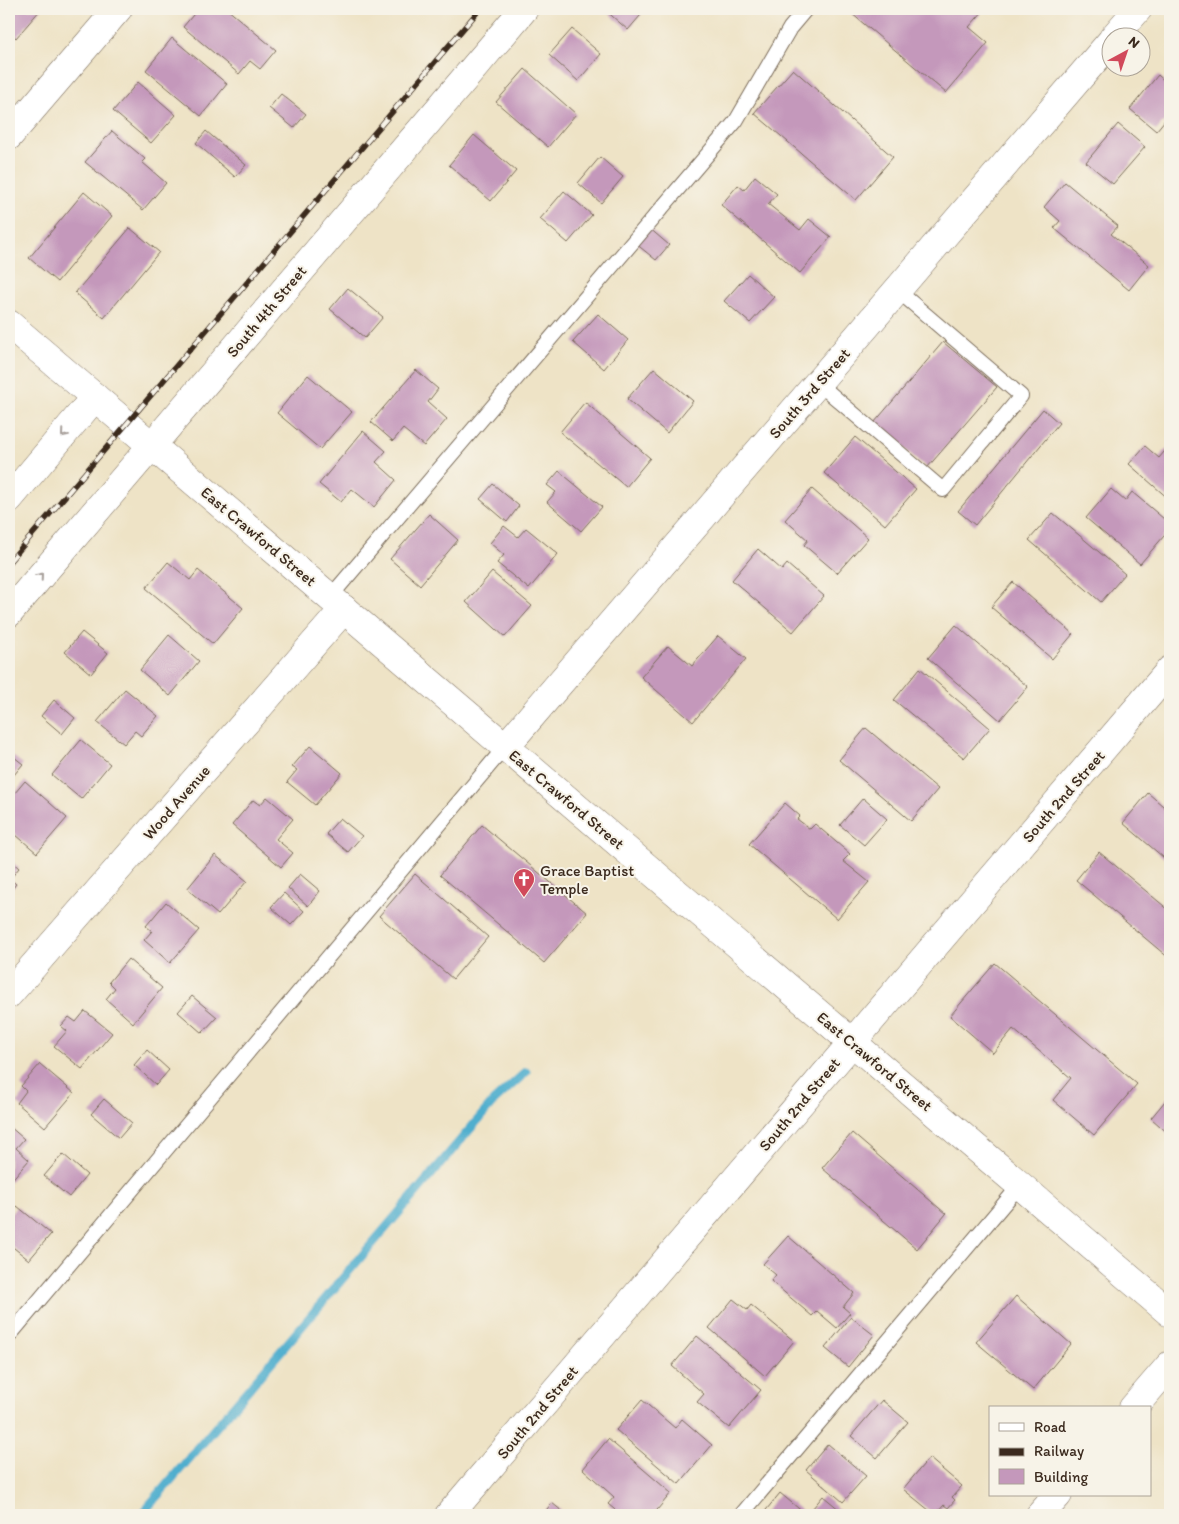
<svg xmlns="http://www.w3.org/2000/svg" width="1179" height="1524" viewBox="0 0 1179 1524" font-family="Itim,sans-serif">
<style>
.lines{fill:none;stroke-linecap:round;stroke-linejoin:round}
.stream{stroke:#50aece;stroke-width:9}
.building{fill:#c498bb}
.lane-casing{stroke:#7a6b59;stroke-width:16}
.street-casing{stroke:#7a6b59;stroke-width:29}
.secondary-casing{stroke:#7a6b59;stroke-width:29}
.lane{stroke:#fff;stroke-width:14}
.street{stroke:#fff;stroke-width:28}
.secondary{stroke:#fff;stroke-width:28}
.rail-casing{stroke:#3b2a1e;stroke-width:5.5}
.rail{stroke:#f7f3e8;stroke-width:4;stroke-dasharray:11;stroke-linecap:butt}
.oneway{stroke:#a79f9a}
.labels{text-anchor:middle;stroke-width:4;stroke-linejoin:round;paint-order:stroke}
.street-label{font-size:16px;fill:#3b2a1e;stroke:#f7f3e8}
.poi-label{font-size:16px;fill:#3b2a1e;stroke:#f7f3e8;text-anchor:start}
</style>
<rect width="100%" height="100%" fill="#f7f3e8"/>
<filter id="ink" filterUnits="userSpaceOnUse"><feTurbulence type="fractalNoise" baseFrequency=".02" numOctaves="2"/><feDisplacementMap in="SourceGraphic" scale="10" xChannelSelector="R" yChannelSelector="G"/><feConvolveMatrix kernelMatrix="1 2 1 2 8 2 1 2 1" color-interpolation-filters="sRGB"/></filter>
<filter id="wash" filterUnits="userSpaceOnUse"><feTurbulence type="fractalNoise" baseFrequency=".0096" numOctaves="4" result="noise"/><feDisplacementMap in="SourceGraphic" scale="20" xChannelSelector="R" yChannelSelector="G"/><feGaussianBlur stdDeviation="1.12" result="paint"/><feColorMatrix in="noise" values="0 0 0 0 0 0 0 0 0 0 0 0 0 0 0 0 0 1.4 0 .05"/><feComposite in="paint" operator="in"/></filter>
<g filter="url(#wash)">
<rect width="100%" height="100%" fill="#eee3c6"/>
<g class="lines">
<path class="stream" d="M141,1515L494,1101L526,1072"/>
</g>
<g id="blocks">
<path class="building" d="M9,9H41L16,38L9,31Z
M198,9H227L276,50L260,69L250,61L239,74L183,27Z
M604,9H646L628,30Z
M854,9H985L969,27L988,43L946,93L851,13Z
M572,29L601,54L578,81L549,55Z
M172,38L227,84L201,116L146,70Z
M525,69L576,114L548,147L496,102Z
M793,69L893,157L856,200L754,113Z
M1158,75L1170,86V114L1156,131L1130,109Z
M138,82L176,115L151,143L113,111Z
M281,94L306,114L294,128L269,108Z
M1118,124L1145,147L1113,184L1086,162Z
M112,131L145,159L142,162L166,183L143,210L85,162Z
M206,131L246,165L235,177L196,143Z
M474,135L516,171L491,201L449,165Z
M600,157L623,177L601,203L578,183Z
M755,176L777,194L768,204L800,230L809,219L831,237L800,273L721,205L738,185L744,190Z
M1065,182L1118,226L1111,234L1149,265L1129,290L1054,228L1060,221L1044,207Z
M564,191L592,215L568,243L540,219Z
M84,192L112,216L57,282L29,258Z
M648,227L669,245L656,260L635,243Z
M130,228L159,252L104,318L75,293Z
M748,274L774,297L750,323L724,301Z
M348,288L383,317L365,338L330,309Z
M598,314L628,340L604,369L573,342Z
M943,342L997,387L927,468L874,423Z
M654,368L693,401L667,433L627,399Z
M416,370L438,389L428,402L447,419L424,446L403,429L393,441L371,422Z
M308,375L352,412L320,449L277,413Z
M585,402L650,458L626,487L560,432Z
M1043,409L1059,423L975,525L958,511Z
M363,431L386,451L376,462L396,480L374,507L352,489L341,502L319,484Z
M855,437L916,489L885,525L824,473Z
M1145,446L1159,458L1169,446L1170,448V500L1129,464Z
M559,471L602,507L581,531L547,502L556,492L547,485Z
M493,484L519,506L507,522L480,499Z
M812,489L868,538L837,573L804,545L808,540L785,520Z
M1111,489L1125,501L1132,492L1170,524V529L1140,564L1086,518Z
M1053,513L1125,574L1101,602L1029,540Z
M429,514L458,540L420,585L390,559Z
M504,526L518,537L526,528L558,554L529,589L497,563L504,555L490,543Z
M758,549L782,570L787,564L824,596L793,632L732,580Z
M168,562L190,580L198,570L243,608L213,644L146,588Z
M492,572L532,606L505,637L466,602Z
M1013,582L1073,634L1052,659L991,607Z
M956,625L1028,687L1000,720L928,658Z
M82,632L108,653L91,674L65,652Z
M169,635L199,661L170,696L140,670Z
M718,636L746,659L693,722L641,677L668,646L692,666Z
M920,668L990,728L964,758L894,700Z
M125,689L158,716L141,736L135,731L124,744L97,722Z
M54,700L75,718L62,734L41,716Z
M866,728L938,789L911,821L839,760Z
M81,740L110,764L81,799L52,775Z
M310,746L342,773L315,805L287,782L297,770L292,767Z
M9,753L23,764L9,781Z
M25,781L67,818L37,853L9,829V800Z
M1148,793L1170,812V863L1123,823Z
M267,797L293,819L276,839L293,853L281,867L232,825L253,800L260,805Z
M863,798L887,819L864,845L840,825Z
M785,803L800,816L797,819L810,829L815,824L850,854L843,861L869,882L837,919L749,844Z
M340,818L362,836L348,852L326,834Z
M482,825L587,913L544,963L440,875Z
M1099,852L1170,911V959L1076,880Z
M215,855L247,881L218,915L187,889Z
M9,859L19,868L10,879L16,884L9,893Z
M300,874L320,891L308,906L288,888Z
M415,874L488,937L453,979L379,916Z
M284,893L304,911L291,925L271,907Z
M166,902L199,930L170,963L144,940L152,931L146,926Z
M128,959L162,988L133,1023L106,999L115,988L109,982Z
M995,963L1137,1084L1094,1135L1053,1100L1071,1078L1013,1029L993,1053L950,1016Z
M192,996L217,1017L202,1033L178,1012Z
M85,1011L112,1033L82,1069L54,1046L67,1031L61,1026L69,1017L76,1022Z
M147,1050L169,1070L156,1085L134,1065Z
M40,1064L74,1093L45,1127L17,1103L26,1091L21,1086Z
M1170,1095V1135L1151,1118Z
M104,1099L132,1123L119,1138L91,1114Z
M9,1126L24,1139L16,1148L29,1160L9,1183Z
M852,1133L946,1214L917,1249L822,1168Z
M63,1154L87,1175L69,1197L44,1176Z
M17,1206L51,1234L29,1260L9,1244V1216Z
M788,1236L854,1293L843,1307L850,1313L837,1328L817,1311L812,1316L771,1281L776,1275L763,1264Z
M1016,1296L1071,1344L1033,1390L976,1342Z
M733,1299L747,1310L751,1305L794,1341L765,1376L709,1328Z
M851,1317L874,1335L848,1367L825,1348Z
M697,1336L761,1390L729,1428L697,1402L704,1394L672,1366Z
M642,1400L675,1428L682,1419L712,1445L679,1484L616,1430Z
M882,1400L908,1422L877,1458L851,1436Z
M608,1439L671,1493L653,1515H621L608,1504L614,1497L583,1469Z
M828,1444L866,1476L843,1502L806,1470Z
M929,1458L962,1486L952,1497L955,1500L948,1508L944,1505L935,1515L903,1489Z
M780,1493L804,1513L802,1515H762Z
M823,1496L846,1515H807Z
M552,1503L567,1515H542Z"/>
</g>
</g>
<g filter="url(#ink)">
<use href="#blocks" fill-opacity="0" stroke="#7a6b59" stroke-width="1"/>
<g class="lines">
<g class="lane-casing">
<path id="lane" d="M818,383L943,490L1021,396L897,290
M331,596L736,121L790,28L806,9
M9,1336L505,747
M741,1515L1020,1185"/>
</g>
<g class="street-casing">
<path id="street" d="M1113,38L1138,9
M9,136L118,9
M9,499L95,397
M9,613L524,9
M505,747L1112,40
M9,994L344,609
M449,1515L1170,670"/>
</g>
<g class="secondary-casing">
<path id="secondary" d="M9,324L1170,1313
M1133,1408L1170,1365
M1040,1515L1058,1495"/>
</g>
<use href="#lane" class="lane"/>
<use href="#street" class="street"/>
<use href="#secondary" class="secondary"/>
<g class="rail-casing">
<path id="rail" d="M9,562L480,9"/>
</g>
<use href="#rail" class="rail"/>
</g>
<defs><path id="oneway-chevron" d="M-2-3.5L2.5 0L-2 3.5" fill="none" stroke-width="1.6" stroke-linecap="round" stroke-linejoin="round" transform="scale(1.25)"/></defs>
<g class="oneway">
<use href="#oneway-chevron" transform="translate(64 434) rotate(130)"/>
<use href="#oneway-chevron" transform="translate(40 576) rotate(-50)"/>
</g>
</g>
<defs>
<g id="church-pin" transform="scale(1.125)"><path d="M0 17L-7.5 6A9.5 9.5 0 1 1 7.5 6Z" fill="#d1495b" stroke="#f7f3e8"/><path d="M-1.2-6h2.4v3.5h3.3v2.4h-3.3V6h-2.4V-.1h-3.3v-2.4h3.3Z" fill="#fff"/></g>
</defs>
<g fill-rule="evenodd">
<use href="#church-pin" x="524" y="879"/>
</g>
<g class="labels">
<g class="street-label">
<text transform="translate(266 311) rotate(-50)" y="6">South 4th Street</text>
<text transform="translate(809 393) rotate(-49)" y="6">South 3rd Street</text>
<text transform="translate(259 536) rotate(40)" y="6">East Crawford Street</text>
<text transform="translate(1063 796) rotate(-49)" y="6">South 2nd Street</text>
<text transform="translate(567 799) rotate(40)" y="6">East Crawford Street</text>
<text transform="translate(176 802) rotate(-49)" y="6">Wood Avenue</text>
<text transform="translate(875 1061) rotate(40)" y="6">East Crawford Street</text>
<text transform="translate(799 1104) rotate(-50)" y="6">South 2nd Street</text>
<text transform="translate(537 1412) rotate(-50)" y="6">South 2nd Street</text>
</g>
<g class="poi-label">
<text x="540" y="876">Grace Baptist<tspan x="540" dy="18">Temple</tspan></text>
</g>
</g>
<rect width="1179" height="1524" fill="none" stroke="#f7f3e8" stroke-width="30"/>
<rect x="989" y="1406" width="162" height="90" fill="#f7f3e8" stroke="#aca397"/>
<rect x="999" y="1423" width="25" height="8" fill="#ffffff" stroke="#aca397"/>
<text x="1034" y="1432" font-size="15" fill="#3b2a1e">Road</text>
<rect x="999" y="1448" width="25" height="8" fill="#3b2a1e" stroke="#aca397"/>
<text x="1034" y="1456" font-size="15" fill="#3b2a1e">Railway</text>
<rect x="999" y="1469" width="25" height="15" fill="#c498bb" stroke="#aca397"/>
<text x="1034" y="1482" font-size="15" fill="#3b2a1e">Building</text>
<g transform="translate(1126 52) rotate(40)"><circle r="24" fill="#f7f3e8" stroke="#aca397"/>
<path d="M0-4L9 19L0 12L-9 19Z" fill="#d1495b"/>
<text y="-8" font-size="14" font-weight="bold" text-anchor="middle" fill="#3b2a1e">N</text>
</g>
</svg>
